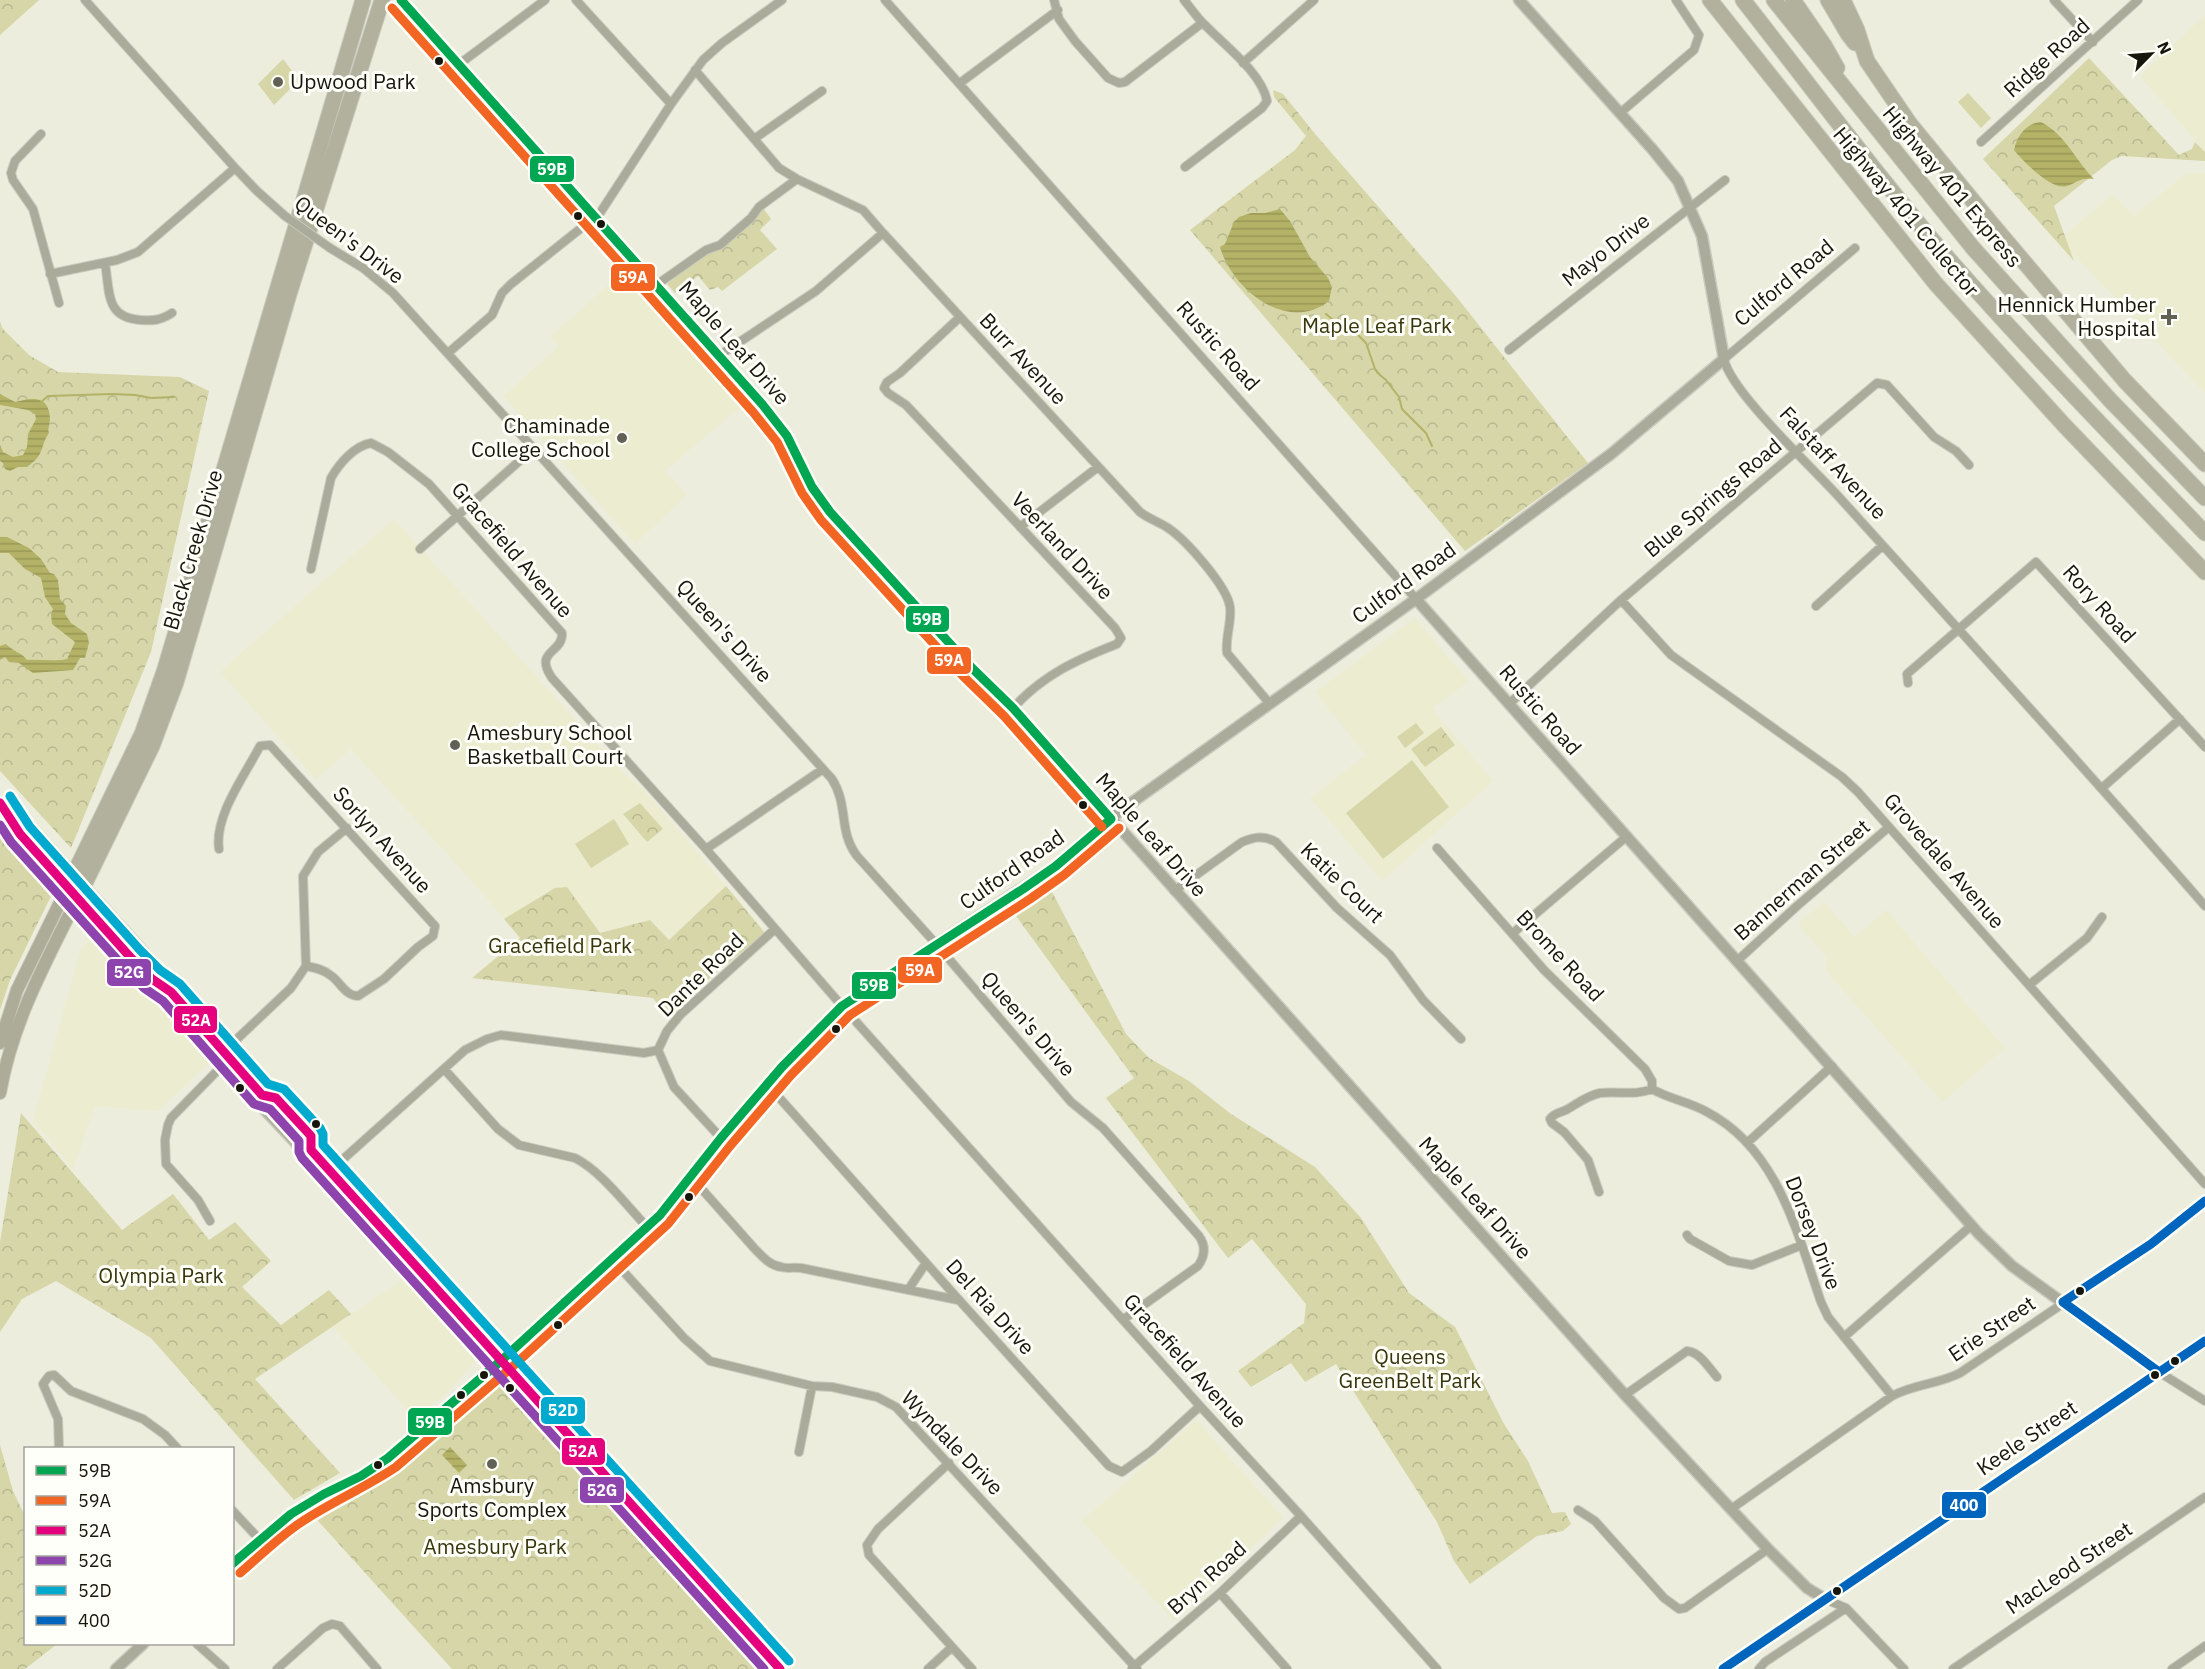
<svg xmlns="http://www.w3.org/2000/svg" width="2205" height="1669" viewBox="0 0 2205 1669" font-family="'IBM Plex Sans',sans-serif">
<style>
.built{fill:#ececd1}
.grass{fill:#d6d6a9}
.park{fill:url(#park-crowns)}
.water{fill:url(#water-rules)}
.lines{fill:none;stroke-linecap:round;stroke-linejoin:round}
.stream{stroke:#b3b266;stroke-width:2}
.minor-casing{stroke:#c9c9bd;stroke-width:10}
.tertiary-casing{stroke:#c9c9bd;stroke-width:13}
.secondary-casing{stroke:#c9c9bd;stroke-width:13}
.primary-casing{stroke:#c9c9bd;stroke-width:14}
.motorway-casing{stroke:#c9c9bd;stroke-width:17}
.minor{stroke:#abab9c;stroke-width:8}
.tertiary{stroke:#abab9c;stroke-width:10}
.secondary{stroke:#b2b2a2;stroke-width:10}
.primary{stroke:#acac99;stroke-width:12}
.motorway{stroke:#b1b19e;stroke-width:15}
.minor-bridge-casing{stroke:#c9c9bd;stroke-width:10;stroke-linecap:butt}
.minor-bridge{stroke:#abab9c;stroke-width:8}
.bus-1-casing{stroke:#fffff9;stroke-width:14}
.bus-2-casing{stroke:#fffff9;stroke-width:14}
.bus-3-casing{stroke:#fffff9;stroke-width:14}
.bus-4-casing{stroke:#fffff9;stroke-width:14}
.bus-5-casing{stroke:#fffff9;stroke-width:14}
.bus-6-casing{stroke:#fffff9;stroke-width:14}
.bus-1{stroke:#00a651;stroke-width:9}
.bus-2{stroke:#f26522;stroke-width:9}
.bus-3{stroke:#e5007d;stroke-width:9}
.bus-4{stroke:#8e44ad;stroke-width:9}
.bus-5{stroke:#00a9ce;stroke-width:9}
.bus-6{stroke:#0065bd;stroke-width:9}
.bus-dot{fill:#16160c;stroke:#fffff9;stroke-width:2}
.poi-dot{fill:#616155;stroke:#fffff9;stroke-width:2}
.labels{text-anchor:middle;stroke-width:6;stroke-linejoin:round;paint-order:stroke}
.street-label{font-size:21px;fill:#16160c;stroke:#fffff9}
.poi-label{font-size:21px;fill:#16160c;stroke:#fffff9;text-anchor:start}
.park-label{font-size:21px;fill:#37360c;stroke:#fffff9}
.line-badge{stroke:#fffff9;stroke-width:2}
.badge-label{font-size:16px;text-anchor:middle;font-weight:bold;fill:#fff}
</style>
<defs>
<pattern id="park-crowns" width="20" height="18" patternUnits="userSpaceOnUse" patternTransform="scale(1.5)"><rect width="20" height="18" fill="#d6d6a9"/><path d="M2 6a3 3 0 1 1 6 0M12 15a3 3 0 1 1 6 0" fill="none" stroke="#b7b790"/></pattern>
<pattern id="water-rules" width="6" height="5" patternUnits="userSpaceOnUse" patternTransform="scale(1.5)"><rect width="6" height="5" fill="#b3b266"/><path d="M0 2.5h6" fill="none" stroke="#999857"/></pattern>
</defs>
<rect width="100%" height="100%" fill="#ededdd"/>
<path class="built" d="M2205,15V152L2140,76Z
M2205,173V393L2060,240L2113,194L2134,216L2186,174Z
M624,271L742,406L665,471L687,495L635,544L503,396L559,347L551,336Z
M394,519L621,770L651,798L726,886L669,940L650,920L600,933L555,888L504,919L487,898L351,749L316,779L220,672Z
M1415,618L1469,682L1432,708L1493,781L1382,881L1310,798L1366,755L1315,692Z
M1824,902L1855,937L1886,910L2005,1048L1942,1102L1826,971V957L1798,924Z
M96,934L211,1061L158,1111L95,1106L73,1170L33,1121L81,948Z
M405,1278L477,1360L446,1394L415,1419L333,1327Z
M1196,1420L1283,1518L1174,1621L1082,1521Z"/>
<path class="grass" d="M283,59L299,80L274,105L258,84Z
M1968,93L1991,118L1981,128L1958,102Z
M1416,723L1424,733L1405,748L1397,737Z
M1412,760L1449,807L1383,859L1346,813Z
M614,819L629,844L591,868L575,844Z"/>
<path class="park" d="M0,0H39L0,35Z
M2089,58L2179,155L2192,149L2195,142L2205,152V161L2122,156L2112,160L2054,206L2074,261L1983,159Z
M1273,90L1283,94L1316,135L1455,295L1588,463L1465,551L1190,230L1295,150L1306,136L1274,97Z
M763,208L771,219L760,230L777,249L722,291L718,287L710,290L698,276L675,293L667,284Z
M0,321L2,328L29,355L58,372L180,377L209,391L151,652L71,848L0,771Z
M1441,727L1455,745L1425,767L1411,749Z
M640,803L663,829L647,842L623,814Z
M0,832L54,890L10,980L0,1010Z
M726,886L765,933L683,1000L667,1017L653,998L472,978L520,938L504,919L555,888L567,887L600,933L650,920L669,940Z
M1049,886L1126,1034L1149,1058L1189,1081L1231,1114L1315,1167L1361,1218L1409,1293L1455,1327L1504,1424L1528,1461L1552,1513L1565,1512L1571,1524L1563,1531L1537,1536L1470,1584L1454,1561L1437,1522L1336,1364L1305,1382L1291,1363L1251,1387L1238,1371L1304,1323L1306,1304L1252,1239L1228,1258L1106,1098L1134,1078L1013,912Z
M21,1113L122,1230L173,1194L209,1240L235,1222L271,1261L242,1287L281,1325L329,1290L351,1314L255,1379L340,1473L294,1500L151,1338L56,1281L22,1299L0,1332V1242Z
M495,1377L759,1669H452L310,1512L375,1481L464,1409Z
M0,1445L13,1491L25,1516L26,1644H57L25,1669H0Z"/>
<path class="water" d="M2041,122C2065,134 2076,161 2094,179C2078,178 2081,181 2067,186C2052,191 2023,161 2014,150C2017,136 2026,123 2041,122Z
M1280,209L1290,221L1310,257L1328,278L1332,287L1329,301C1287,334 1232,289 1220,247L1225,244L1234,222L1239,217L1251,213H1265Z
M0,394L15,402C31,398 49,394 50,419C50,424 47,427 49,433C44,440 44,444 41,451C39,458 32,463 27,467H18L10,471L5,469L3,463L0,461V445L3,452L13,457L23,455L27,447L28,434L36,419L35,414L28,410L0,405Z
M0,537H7L29,548L41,559L50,573L54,574L58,580L60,599L66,606L65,614L71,623L87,634L89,643L85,658H80L73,670L33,673L19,663L9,662L5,657L0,660V646L6,644C12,651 21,652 27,660C41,659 54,662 67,659L75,642L52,624L51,614L53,609L45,597L41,578L25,569L9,553H0Z
M450,1447L467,1465L459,1473L442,1455Z"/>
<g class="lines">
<path class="stream" d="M1326,314L1338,324L1357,334L1366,343L1375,369L1380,375L1386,380L1399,397L1402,409L1426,433L1432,446
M40,403L48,396L112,394L135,395L151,398L174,397"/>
<g class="minor-casing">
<path id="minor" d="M85,0L235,168L257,191L285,216
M576,0L671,104
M885,0L1416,599
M1054,0L1059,19L1075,41L1108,78L1119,83L1125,82L1202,23
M1184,0C1191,8 1197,18 1205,25C1224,45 1262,73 1267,101L1262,108L1185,167
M2054,0L2093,42
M1243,63L1314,0
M458,65L545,0
M695,70L779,168L797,179L863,210L883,233L1140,512C1149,519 1159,522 1168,528C1186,540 1227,586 1230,607C1232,622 1225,637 1227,653L1270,704
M960,83L1058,10
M1620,113L1694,50L1699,35L1676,0
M41,134L15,161L11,173L13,180L33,209L59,303
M754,139L822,91
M1981,142L2138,0
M330,248L363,268L393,293L832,779C849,806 838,831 857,856L937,945L1071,1102L1103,1128L1199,1236C1206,1246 1205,1256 1198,1266L1124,1319
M1855,248L1724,359C1730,391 1813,468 1839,497C1962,633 2085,768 2205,906
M105,263C110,292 105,318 141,320C154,321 161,320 172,313
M50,274L117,260L138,252L235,168
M662,281L706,250L720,245L751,218L759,207L797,179
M960,317L900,373L887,382L884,388L888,393L906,405L1115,628L1121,638L1117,644C1076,660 1043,675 1013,708
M1509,350L1725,180
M448,353L492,315L502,293L511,284L600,213L671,104L703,60L722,43L782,0
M720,355L816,291L883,233
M1020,527L1098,467
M420,549L534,448
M311,569L331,478C339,464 354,446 371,443L388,452L429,484L562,633C563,654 533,650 552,678L706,849L842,1006L1200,1406L1301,1516L1437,1669
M1621,600L1671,655L1842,777L1858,792L2205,1184
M1816,606L1882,546
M1908,683L1907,674L2036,562L2205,747
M1509,704L1621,600L1877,383L1887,385L1934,437L1956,451L1969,465
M2102,788L2180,719
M1437,848L1544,970L1645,1069L1652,1081V1089
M219,849C214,816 245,775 260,746L270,745L435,926L433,936L418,947L384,979L358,996C345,996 340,981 330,975C323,969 315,968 306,966
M706,849L823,769
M1174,891L1242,842C1254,837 1264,835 1276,842L1337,908L1390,955L1423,1000L1461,1039
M1513,933L1626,837
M1738,960L1797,906L1889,827
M2029,985L2087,938L2102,917
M658,1050L667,1031L680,1015L775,929
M658,1050L674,1087L721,1138
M445,1070L498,1129L519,1145L575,1158C601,1171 627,1206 647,1227
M768,1085L959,1300L1109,1466L1122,1472L1151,1451L1200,1406
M1652,1089C1669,1099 1690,1102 1707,1112C1778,1149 1797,1233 1821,1302L1828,1317L1892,1396
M1747,1143L1832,1066
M331,1170L465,1050L487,1039L501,1035L644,1053L658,1050
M692,1178L754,1248C762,1256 769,1265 781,1267C787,1269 795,1267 801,1268L958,1300
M1599,1192L1588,1160L1564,1132L1552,1123L1550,1119C1554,1113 1559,1113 1566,1110C1577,1104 1586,1096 1600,1093C1618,1091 1635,1096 1652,1089
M210,1221L198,1200L166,1164L165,1140L168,1125L171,1118L218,1070L238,1038L291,988L306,966L303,876L318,852L347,828
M1687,1235L1690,1239L1729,1261L1752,1265L1802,1245
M612,1259L684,1338L710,1361L812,1386L832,1387L877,1397L896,1407L1137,1669
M908,1290L926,1263
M1844,1337L1972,1225
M2159,1372L2205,1401
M1625,1395L1687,1351C1700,1352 1709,1368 1717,1377
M59,1448L58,1419L43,1384L49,1376L54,1375L71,1391L143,1419L165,1435L177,1448
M799,1452L812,1386
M949,1463L878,1529L867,1545L869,1555L972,1669
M1731,1509L1892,1396C1915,1384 1939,1384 1960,1373L2151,1244L2205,1201
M232,1510L260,1540
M1578,1510L1595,1521L1664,1598L1679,1609L1685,1608L1768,1549
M1220,1593L1287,1669
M1825,1599L1846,1608L1904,1669
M197,1644L225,1669
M1132,1668L1220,1593L1301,1516
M277,1669L323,1628L332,1624L340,1626L377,1669
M928,1669L952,1647
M1759,1669L1765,1662L1846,1608
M1953,1669L2205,1497
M2172,1669L2205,1646"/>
</g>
<g class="tertiary-casing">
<path id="tertiary" d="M401,0L762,404L787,436L812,487L830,512L972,668L1013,708L1625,1395L1768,1549L1807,1588L1825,1599
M1416,599L1979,1234L2012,1266L2159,1372
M232,1564L291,1514L324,1494L361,1476L388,1458L503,1359L563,1305L660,1215L721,1138L782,1067L842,1006L1056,866L1120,811L1416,599L1611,454L1724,359L1702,236L1678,181L1653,150L1519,0
M116,1669L143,1644"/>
</g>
<g class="secondary-casing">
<path id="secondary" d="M2,806L30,826L148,957L160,972L171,992L262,1095L264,1109L298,1145L311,1150L331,1170L780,1669
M6,811L20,834L131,958L152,979L168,990
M262,1095L276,1098L311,1136V1150
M1723,1669L2205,1341"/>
</g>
<g class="primary-casing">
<path id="primary" d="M0,1043L17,990L74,874
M0,1093C13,1017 51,953 84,885"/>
</g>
<g class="motorway-casing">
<path id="motorway" d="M1710,0L1936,284L2064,425L2205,572
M1743,0C1812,88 1879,179 1953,264C2034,356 2120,444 2205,533
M1774,0L1973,248L2110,400L2205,498
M1793,0L1824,45L1837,68
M1828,0L1848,34L1855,43
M1843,0L1857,30L1867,61L1910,124L1991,223L2125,381L2205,464
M74,874L142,734L165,669L363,0
M84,885L152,746L176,682L289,294L382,0"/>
</g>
<use href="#minor" class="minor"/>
<use href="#tertiary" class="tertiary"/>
<use href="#secondary" class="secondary"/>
<use href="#primary" class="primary"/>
<use href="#motorway" class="motorway"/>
<g class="minor-bridge-casing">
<path id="minor-bridge" d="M285,216L330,248"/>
</g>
<use href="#minor-bridge" class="minor-bridge"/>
<g class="bus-1-casing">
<path id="bus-1" d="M401,0L762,404L787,436L812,487L830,512L972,668L1013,708L1111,819
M232,1564L291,1514L324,1494L361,1476L388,1458L503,1359L660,1215L721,1138L782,1067L842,1006L1023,889L1056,866L1111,819"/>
</g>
<g class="bus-2-casing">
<path id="bus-2" d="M392,8L753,412L777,442L802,493L821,520L963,676L1004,716L1102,827
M240,1573C259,1557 279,1537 300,1523C331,1502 365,1488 396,1467L511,1368L668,1224L730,1146L791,1075L850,1015L1030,899L1064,875L1119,828"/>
</g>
<g class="bus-3-casing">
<path id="bus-3" d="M0,803L20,834L131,958L152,979L171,992L262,1095L276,1098L311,1136V1150L780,1669"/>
</g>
<g class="bus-4-casing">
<path id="bus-4" d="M0,825L11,842L123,966L144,988L163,1001L254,1104L270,1109L299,1141V1152L302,1158L764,1669"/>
</g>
<g class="bus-5-casing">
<path id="bus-5" d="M10,796L30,827L140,950L160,970L180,984L268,1084L284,1089L320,1128L323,1134V1145L789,1661"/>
</g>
<g class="bus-6-casing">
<path id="bus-6" d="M2063,1302L2151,1244L2205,1201
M2063,1302L2159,1372
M1723,1669L2205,1341"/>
</g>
<use href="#bus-1" class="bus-1"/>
<use href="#bus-2" class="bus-2"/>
<use href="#bus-3" class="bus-3"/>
<use href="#bus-4" class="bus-4"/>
<use href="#bus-5" class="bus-5"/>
<use href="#bus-6" class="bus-6"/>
</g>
<g class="bus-dot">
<circle cx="439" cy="61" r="5"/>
<circle cx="578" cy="216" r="5"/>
<circle cx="601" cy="224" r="5"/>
<circle cx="1083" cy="805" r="5"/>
<circle cx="836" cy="1029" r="5"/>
<circle cx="240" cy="1088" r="5"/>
<circle cx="316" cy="1124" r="5"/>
<circle cx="689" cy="1197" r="5"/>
<circle cx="2080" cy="1291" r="5"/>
<circle cx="558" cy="1325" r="5"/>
<circle cx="2175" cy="1361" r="5"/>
<circle cx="484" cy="1375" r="5"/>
<circle cx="2155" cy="1375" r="5"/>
<circle cx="510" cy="1388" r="5"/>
<circle cx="461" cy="1395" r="5"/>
<circle cx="378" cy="1465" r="5"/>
<circle cx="1837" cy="1591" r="5"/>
</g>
<g class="poi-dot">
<circle cx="278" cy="82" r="6"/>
<path d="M2166 308h6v6h6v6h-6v6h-6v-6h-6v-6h6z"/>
<circle cx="622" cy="438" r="6"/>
<circle cx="455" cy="745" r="6"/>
<circle cx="492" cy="1464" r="6"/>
</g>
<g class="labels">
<g class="street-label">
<text transform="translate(2047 58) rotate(-42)" y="7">Ridge Road</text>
<text transform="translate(1952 187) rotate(50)" y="7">Highway 401 Express</text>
<text transform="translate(1906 212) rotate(50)" y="7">Highway 401 Collector</text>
<text transform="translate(349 240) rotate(37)" y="7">Queen's Drive</text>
<text transform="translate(1606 250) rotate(-38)" y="7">Mayo Drive</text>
<text transform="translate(1784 283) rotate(-40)" y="7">Culford Road</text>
<text transform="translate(734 343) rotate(49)" y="7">Maple Leaf Drive</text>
<text transform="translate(1218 346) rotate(48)" y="7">Rustic Road</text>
<text transform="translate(1023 359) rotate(47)" y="7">Burr Avenue</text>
<text transform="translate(1833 463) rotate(47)" y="7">Falstaff Avenue</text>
<text transform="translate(1713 498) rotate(-40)" y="7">Blue Springs Road</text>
<text transform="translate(1062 546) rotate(47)" y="7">Veerland Drive</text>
<text transform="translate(193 550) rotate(-74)" y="7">Black Creek Drive</text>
<text transform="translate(512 550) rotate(49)" y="7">Gracefield Avenue</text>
<text transform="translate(1404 583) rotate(-36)" y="7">Culford Road</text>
<text transform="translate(2099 604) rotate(48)" y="7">Rory Road</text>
<text transform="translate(724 631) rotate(48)" y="7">Queen's Drive</text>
<text transform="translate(1540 710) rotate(49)" y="7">Rustic Road</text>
<text transform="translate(1151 835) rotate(49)" y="7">Maple Leaf Drive</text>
<text transform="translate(382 840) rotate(48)" y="7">Sorlyn Avenue</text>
<text transform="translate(1944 861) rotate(49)" y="7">Grovedale Avenue</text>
<text transform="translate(1012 870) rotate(-35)" y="7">Culford Road</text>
<text transform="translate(1802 880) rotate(-41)" y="7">Bannerman Street</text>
<text transform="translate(1342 883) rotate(44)" y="7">Katie Court</text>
<text transform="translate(1560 956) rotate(47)" y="7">Brome Road</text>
<text transform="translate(701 975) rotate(-44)" y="7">Dante Road</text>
<text transform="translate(1028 1024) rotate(49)" y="7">Queen's Drive</text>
<text transform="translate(1475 1198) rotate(48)" y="7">Maple Leaf Drive</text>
<text transform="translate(1813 1233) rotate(69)" y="7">Dorsey Drive</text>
<text transform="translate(990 1307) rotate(48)" y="7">Del Ria Drive</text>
<text transform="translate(1992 1329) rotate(-34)" y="7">Erie Street</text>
<text transform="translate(1185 1361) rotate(48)" y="7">Gracefield Avenue</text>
<text transform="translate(2027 1438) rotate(-34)" y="7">Keele Street</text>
<text transform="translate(952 1443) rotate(46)" y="7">Wyndale Drive</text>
<text transform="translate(2069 1568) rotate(-34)" y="7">MacLeod Street</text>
<text transform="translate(1207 1578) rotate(-42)" y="7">Bryn Road</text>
</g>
<g class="poi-label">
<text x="290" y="89">Upwood Park</text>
<text x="2156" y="312" text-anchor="end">Hennick Humber<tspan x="2156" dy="24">Hospital</tspan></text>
<text x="610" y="433" text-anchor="end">Chaminade<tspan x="610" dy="24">College School</tspan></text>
<text x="467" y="740">Amesbury School<tspan x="467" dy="24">Basketball Court</tspan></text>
<text x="492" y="1493" text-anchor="middle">Amsbury<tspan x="492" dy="24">Sports Complex</tspan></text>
</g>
<g class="park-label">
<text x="1377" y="333">Maple Leaf Park</text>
<text x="560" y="953">Gracefield Park</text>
<text x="161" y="1283">Olympia Park</text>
<text x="1410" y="1364">Queens<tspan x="1410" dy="24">GreenBelt Park</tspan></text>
<text x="495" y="1554">Amesbury Park</text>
</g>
</g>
<g class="line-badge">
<rect x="529" y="155" width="46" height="28" rx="6" fill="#00a651"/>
<rect x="610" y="263" width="46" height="29" rx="6" fill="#f26522"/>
<rect x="905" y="605" width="45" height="28" rx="6" fill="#00a651"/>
<rect x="926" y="646" width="46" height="29" rx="6" fill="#f26522"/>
<rect x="897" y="956" width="46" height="28" rx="6" fill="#f26522"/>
<rect x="106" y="958" width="46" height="29" rx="6" fill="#8e44ad"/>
<rect x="851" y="971" width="46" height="29" rx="6" fill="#00a651"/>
<rect x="173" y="1005" width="45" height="29" rx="6" fill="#e5007d"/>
<rect x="540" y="1396" width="46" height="29" rx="6" fill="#00a9ce"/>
<rect x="407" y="1407" width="46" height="29" rx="6" fill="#00a651"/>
<rect x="561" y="1437" width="45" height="29" rx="6" fill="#e5007d"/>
<rect x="579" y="1476" width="46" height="28" rx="6" fill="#8e44ad"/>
<rect x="1941" y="1491" width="46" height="28" rx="6" fill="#0065bd"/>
</g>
<g class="badge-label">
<text x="552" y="175">59B</text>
<text x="633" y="283">59A</text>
<text x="927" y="625">59B</text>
<text x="949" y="666">59A</text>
<text x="920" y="976">59A</text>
<text x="129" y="978">52G</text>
<text x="874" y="991">59B</text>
<text x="196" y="1026">52A</text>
<text x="563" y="1416">52D</text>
<text x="430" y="1428">59B</text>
<text x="583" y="1457">52A</text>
<text x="602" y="1496">52G</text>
<text x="1964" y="1511">400</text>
</g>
<rect x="24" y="1447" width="210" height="198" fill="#fffff9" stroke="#a2a29a" stroke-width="1.5"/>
<rect x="36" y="1466" width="30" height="9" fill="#00a651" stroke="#a2a29a" stroke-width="1.5"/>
<text x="78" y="1477" font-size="18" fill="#16160c">59B</text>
<rect x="36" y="1496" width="30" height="9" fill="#f26522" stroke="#a2a29a" stroke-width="1.5"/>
<text x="78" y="1507" font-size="18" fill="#16160c">59A</text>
<rect x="36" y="1526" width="30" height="9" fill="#e5007d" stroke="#a2a29a" stroke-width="1.5"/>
<text x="78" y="1537" font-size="18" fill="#16160c">52A</text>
<rect x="36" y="1556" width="30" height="9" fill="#8e44ad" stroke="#a2a29a" stroke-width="1.5"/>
<text x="78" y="1567" font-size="18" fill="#16160c">52G</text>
<rect x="36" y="1586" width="30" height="9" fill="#00a9ce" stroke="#a2a29a" stroke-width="1.5"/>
<text x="78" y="1597" font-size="18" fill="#16160c">52D</text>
<rect x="36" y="1616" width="30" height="9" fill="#0065bd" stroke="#a2a29a" stroke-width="1.5"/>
<text x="78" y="1627" font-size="18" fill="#16160c">400</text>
<g transform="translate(2151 54) rotate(65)" stroke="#fffff9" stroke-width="4.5" paint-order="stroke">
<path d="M0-4.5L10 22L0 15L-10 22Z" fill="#16160c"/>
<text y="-9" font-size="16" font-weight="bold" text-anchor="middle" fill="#16160c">N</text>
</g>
</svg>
